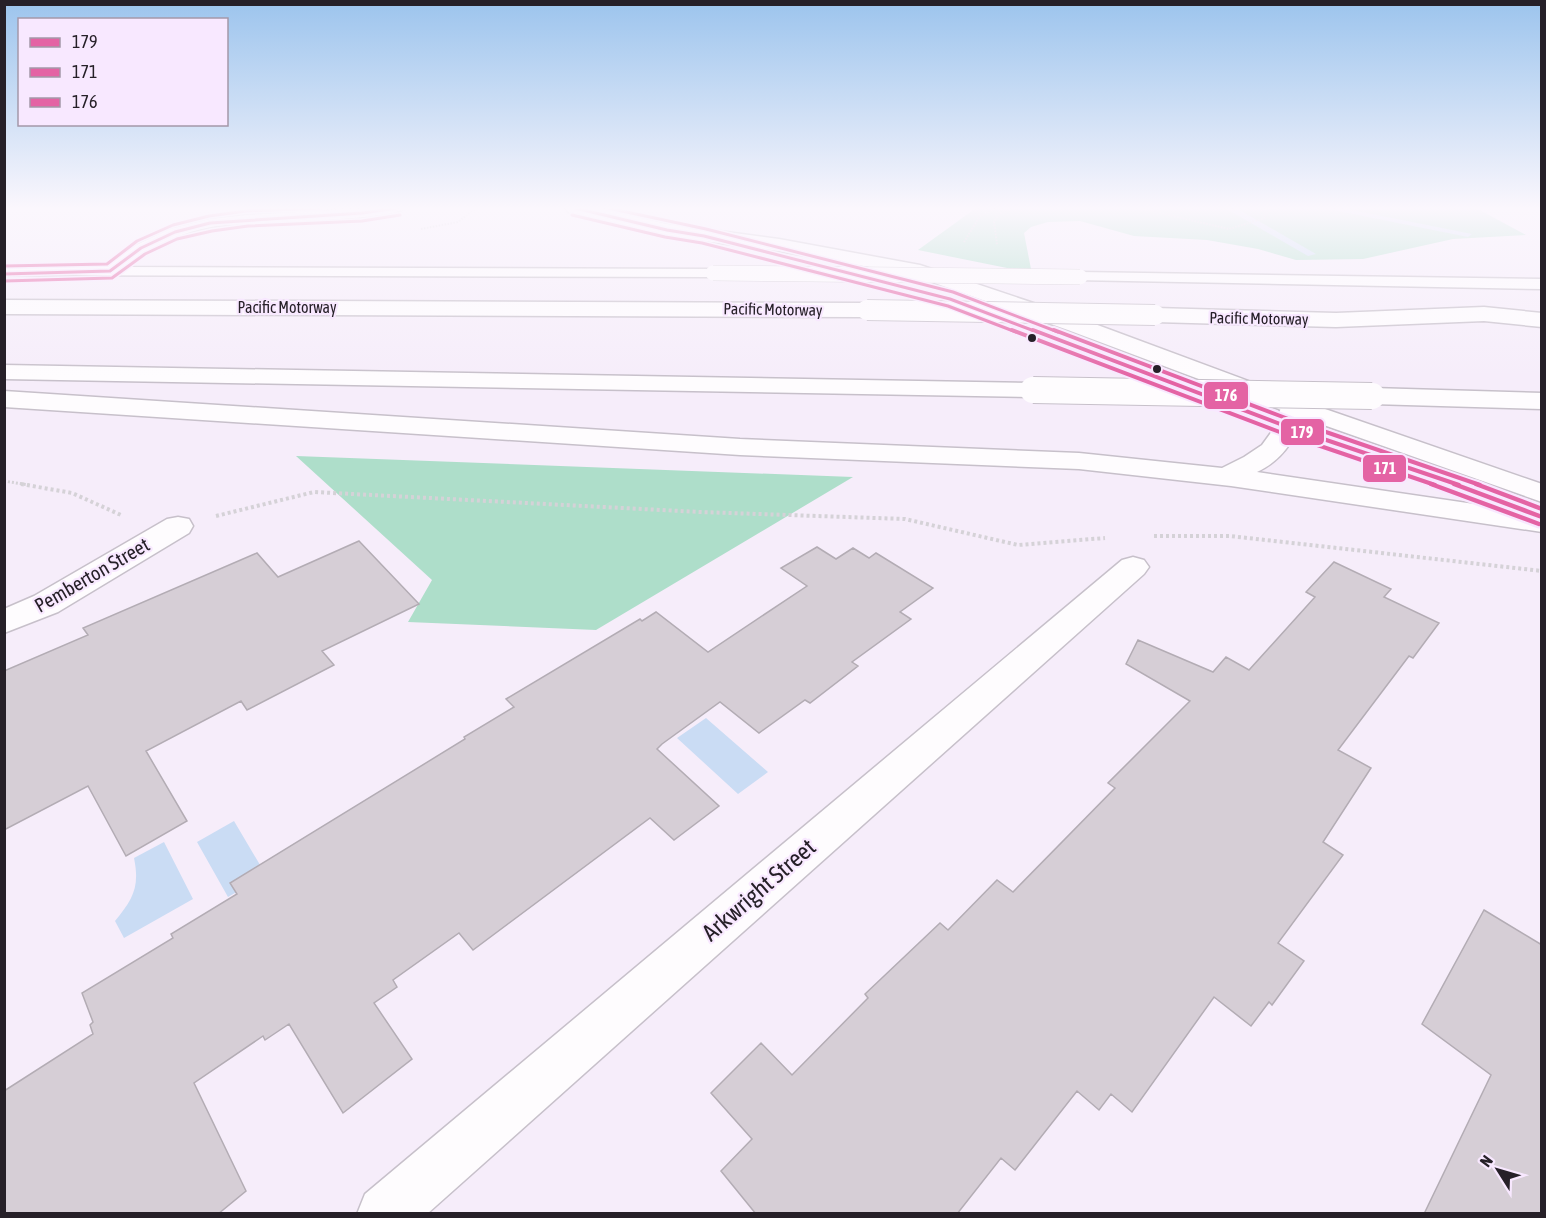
<svg xmlns="http://www.w3.org/2000/svg" width="1546" height="1218" viewBox="0 0 1546 1218" font-family="'Asap Condensed',sans-serif">
<style>
.green{fill:#aedeca}
.water{fill:#cadcf4}
.lines{fill:none;stroke-linecap:round;stroke-linejoin:round}
.stream{fill:#cadcf4;fill-rule:evenodd}
.building{fill:#d6ced6;stroke:#b3acb4;stroke-width:1.5}
.lane-casing{stroke:#c7c0ca;stroke-width:3}
.street-casing{stroke:#c7c0ca;stroke-width:3}
.secondary-casing{stroke:#c7c0ca;stroke-width:3}
.highway-casing{stroke:#c7c0ca;stroke-width:3}
.path-far2{stroke:#d5d2d7;stroke-width:2;stroke-dasharray:1.5 1.5;stroke-linecap:butt}
.path-far1{stroke:#d5d2d7;stroke-width:3;stroke-dasharray:2 2;stroke-linecap:butt}
.path{stroke:#d5d2d7;stroke-width:4;stroke-dasharray:3 3;stroke-linecap:butt}
.lane{fill:#fefcfe;fill-rule:evenodd}
.street{fill:#fefcfe;fill-rule:evenodd}
.secondary{fill:#fefcfe;fill-rule:evenodd}
.highway{fill:#fefcfe;fill-rule:evenodd}
.lane-bridge-casing{stroke:#c7c0ca;stroke-width:16;stroke-linecap:butt}
.highway-bridge-far1-casing{stroke:#c7c0ca;stroke-width:22;stroke-linecap:butt}
.highway-bridge-casing{stroke:#c7c0ca;stroke-width:28;stroke-linecap:butt}
.lane-bridge{stroke:#fefcfe;stroke-width:15}
.highway-bridge-far1{stroke:#fefcfe;stroke-width:20}
.highway-bridge{stroke:#fefcfe;stroke-width:26}
.bus-1-far2-casing{stroke:#f8e8ff;stroke-width:6}
.bus-1-far1-casing{stroke:#f8e8ff;stroke-width:8}
.bus-1-casing{stroke:#f8e8ff;stroke-width:9}
.bus-2-far2-casing{stroke:#f8e8ff;stroke-width:6}
.bus-2-far1-casing{stroke:#f8e8ff;stroke-width:8}
.bus-2-casing{stroke:#f8e8ff;stroke-width:9}
.bus-3-far2-casing{stroke:#f8e8ff;stroke-width:6}
.bus-3-far1-casing{stroke:#f8e8ff;stroke-width:8}
.bus-3-casing{stroke:#f8e8ff;stroke-width:9}
.bus-1-far2{stroke:#e463a4;stroke-width:3}
.bus-1-far1{stroke:#e463a4;stroke-width:4}
.bus-1{stroke:#e463a4;stroke-width:4.5}
.bus-2-far2{stroke:#e463a4;stroke-width:3}
.bus-2-far1{stroke:#e463a4;stroke-width:4}
.bus-2{stroke:#e463a4;stroke-width:4.5}
.bus-3-far2{stroke:#e463a4;stroke-width:3}
.bus-3-far1{stroke:#e463a4;stroke-width:4}
.bus-3{stroke:#e463a4;stroke-width:4.5}
.bus-dot{fill:#262028;stroke:#f8e8ff;stroke-width:2}
.labels{text-anchor:middle;stroke-width:4.5;stroke-linejoin:round;paint-order:stroke}
.far-street-label{font-size:16px;fill:#262028;stroke:#f8e8ff}
.street-label{font-size:20px;fill:#262028;stroke:#f8e8ff}
.near-street-label{font-size:24px;fill:#262028;stroke:#f8e8ff}
.line-badge{stroke:#f8e8ff;stroke-width:2}
.badge-label{font-size:16px;text-anchor:middle;font-weight:bold;fill:#fff}
</style>
<rect width="100%" height="100%" fill="#f6edfa"/>
<path class="green" d="M976,208H1476L1526,235L1453,239L1363,259L1296,260L1258,249L1207,240L1134,236L1080,221L1048,222L1031,227L1024,233L1031,269L1007,268L918,250Z
M296,456L853,477L596,630L408,622L432,580Z"/>
<path class="water" d="M706,718L768,772L738,794L677,738Z
M234,821L266,875L228,897L197,842Z
M164,842L193,899L124,938L115,921C133,899 140,887 134,858Z"/>
<g class="lines">
<path class="stream" d="M1225,208H1236L1316,254L1308,256Z
M1323,208H1342L1472,234L1468,237Z"/>
</g>
<path class="building" d="M359,541L419,604L322,651L334,665L247,710L241,701L146,751L187,821L126,856L88,786L4,830V671L88,635L83,628L257,553L278,577Z
M817,547L836,559L853,548L869,558L876,553L933,588L900,612L911,619L852,662L858,666L810,703L805,700L759,733L720,702L662,744L657,749L719,806L674,840L650,818L473,950L459,933L393,980L397,987L374,1003L412,1059L343,1113L289,1024L265,1040L263,1036L194,1083L246,1191L218,1214H4V1091L93,1034L90,1025L93,1022L82,993L173,938L171,934L237,894L230,883L465,739L464,737L514,707L506,699L640,619L642,621L656,612L708,652L807,586L781,568Z
M1334,562L1391,589L1384,597L1439,623L1413,658L1409,656L1338,750L1371,768L1323,842L1343,855L1278,943L1304,961L1272,1005L1269,1002L1251,1026L1214,997L1132,1112L1111,1094L1099,1110L1077,1091L1015,1170L1001,1158L957,1214H756L721,1171L752,1139L711,1093L761,1043L792,1075L868,998L865,994L940,923L948,930L997,880L1013,892L1115,788L1108,783L1190,701L1126,664L1138,640L1213,672L1226,657L1249,670L1315,597L1306,592Z
M1484,910L1542,945V1214H1424L1491,1075L1422,1024Z"/>
<g class="lines">
<g class="lane-casing">
<path id="lane" d="M369,208H405C390,222 244,221 211,227C179,233 151,247 125,267L713,269L720,273L713,277L4,275V267H106L136,245L170,229L210,219L247,215Z
M1080,272L1542,279V289L1075,280L1072,277L1075,274Z"/>
</g>
<g class="street-casing">
<path id="street" d="M178,517L189,519L193,526L189,533L58,612L4,633V609L34,596L167,519Z
M1133,557L1144,560L1149,567L1144,574L427,1214H357L365,1194L1122,560Z"/>
</g>
<g class="secondary-casing">
<path id="secondary" d="M565,208H598L667,224L779,239L920,265L1084,320L1302,401L1542,484V502L1284,411L1068,330L909,274L779,251L667,236L568,212Z"/>
</g>
<g class="highway-casing">
<path id="highway" d="M4,300L867,303L875,305L878,310L875,315L867,317L4,314Z
M1484,307L1542,313V327L1484,321L1336,327L1155,322L1147,320L1144,315L1147,310L1155,308L1336,313Z
M4,365L1033,383L1042,385L1045,390L1042,395L1033,397L4,379Z
M1372,388L1542,393V409L1372,404L1363,401L1359,396L1363,391Z
M4,391L740,439L1079,453L1222,468L1244,457L1262,445L1270,434L1284,401L1293,398L1302,401L1306,406C1297,436 1286,458 1257,472L1542,514V532L1231,486L1079,469L740,455L4,407Z"/>
</g>
<path class="path-far2" d="M1139,208L1229,229L1265,218L1266,208
M421,229L458,222L476,208
M964,242L980,216L995,208
M997,244L994,222L999,214L1012,208"/>
<path class="path-far1" d="M4,481L29,485"/>
<path class="path" d="M21,484L72,493L121,515
M216,516L314,492L700,512L905,519L1018,545L1105,538
M1154,536H1230L1542,571"/>
<use href="#lane" class="lane"/>
<use href="#street" class="street"/>
<use href="#secondary" class="secondary"/>
<use href="#highway" class="highway"/>
<g class="lane-bridge-casing">
<path id="lane-bridge" d="M713,273L1080,277"/>
</g>
<g class="highway-bridge-far1-casing">
<path id="highway-bridge-far1" d="M867,310L1155,315"/>
</g>
<g class="highway-bridge-casing">
<path id="highway-bridge" d="M1033,390L1372,396"/>
</g>
<use href="#lane-bridge" class="lane-bridge"/>
<use href="#highway-bridge-far1" class="highway-bridge-far1"/>
<use href="#highway-bridge" class="highway-bridge"/>
<g class="bus-1-far2-casing">
<path id="bus-1-far2" d="M575,208L667,230L704,236L950,299L1037,332
M4,274L110,271L141,248L175,232L210,223L362,213L397,208"/>
</g>
<g class="bus-1-far1-casing">
<path id="bus-1-far1" d="M1033,330L1288,427L1459,485"/>
</g>
<g class="bus-1-casing">
<path id="bus-1" d="M1454,484L1542,517"/>
</g>
<g class="bus-2-far2-casing">
<path id="bus-2-far2" d="M572,215L665,237L702,243L948,306L1016,332
M4,281L112,278L145,254L177,239L212,231L248,226L362,221L400,215"/>
</g>
<g class="bus-2-far1-casing">
<path id="bus-2-far1" d="M1012,330L1285,434L1435,485"/>
</g>
<g class="bus-2-casing">
<path id="bus-2" d="M1431,484L1539,524"/>
</g>
<g class="bus-3-far2-casing">
<path id="bus-3-far2" d="M608,208L706,229L953,292L1058,332
M4,266L107,264L137,241L173,225L209,216L246,211L322,208"/>
</g>
<g class="bus-3-far1-casing">
<path id="bus-3-far1" d="M1054,330L1291,420L1480,485"/>
</g>
<g class="bus-3-casing">
<path id="bus-3" d="M1476,484L1542,509"/>
</g>
<use href="#bus-1-far2" class="bus-1-far2"/>
<use href="#bus-1-far1" class="bus-1-far1"/>
<use href="#bus-1" class="bus-1"/>
<use href="#bus-2-far2" class="bus-2-far2"/>
<use href="#bus-2-far1" class="bus-2-far1"/>
<use href="#bus-2" class="bus-2"/>
<use href="#bus-3-far2" class="bus-3-far2"/>
<use href="#bus-3-far1" class="bus-3-far1"/>
<use href="#bus-3" class="bus-3"/>
</g>
<linearGradient id="sky" x2="0" y2="1"><stop stop-color="#9cc4ed"/><stop offset="0.55" stop-color="#fbf7fd"/><stop offset="1" stop-color="#fbf7fd" stop-opacity="0"/></linearGradient>
<rect width="1546" height="379" fill="url(#sky)"/>
<g class="bus-dot">
<circle cx="1032" cy="338" r="5"/>
<circle cx="1157" cy="369" r="5"/>
</g>
<g class="labels">
<g class="far-street-label">
<text x="287" y="313">Pacific Motorway</text>
<text transform="translate(773 309) rotate(1)" y="6">Pacific Motorway</text>
<text transform="translate(1259 318) rotate(1)" y="6">Pacific Motorway</text>
</g>
<g class="street-label">
<text transform="translate(92 575) rotate(-30)" y="7">Pemberton Street</text>
</g>
<g class="near-street-label">
<text transform="translate(759 890) rotate(-41)" y="8">Arkwright Street</text>
</g>
</g>
<g class="line-badge">
<rect x="1203" y="381" width="46" height="29" rx="6" fill="#e463a4"/>
<rect x="1280" y="418" width="45" height="28" rx="6" fill="#e463a4"/>
<rect x="1362" y="454" width="45" height="29" rx="6" fill="#e463a4"/>
</g>
<g class="badge-label">
<text x="1226" y="401">176</text>
<text x="1302" y="438">179</text>
<text x="1385" y="474">171</text>
</g>
<rect width="1546" height="1218" fill="none" stroke="#262028" stroke-width="12"/>
<rect x="18" y="18" width="210" height="108" fill="#f8e8ff" stroke="#a498a9" stroke-width="1.5"/>
<rect x="30" y="38" width="30" height="9" fill="#e463a4" stroke="#a498a9" stroke-width="1.5"/>
<text x="72" y="48" font-size="18" fill="#262028">179</text>
<rect x="30" y="68" width="30" height="9" fill="#e463a4" stroke="#a498a9" stroke-width="1.5"/>
<text x="72" y="78" font-size="18" fill="#262028">171</text>
<rect x="30" y="98" width="30" height="9" fill="#e463a4" stroke="#a498a9" stroke-width="1.5"/>
<text x="72" y="108" font-size="18" fill="#262028">176</text>
<g transform="translate(1498 1170) rotate(307)" stroke="#f8e8ff" stroke-width="4.5" paint-order="stroke">
<path d="M0-4.5L10 22L0 15L-10 22Z" fill="#262028"/>
<text y="-9" font-size="16" font-weight="bold" text-anchor="middle" fill="#262028">N</text>
</g>
</svg>
